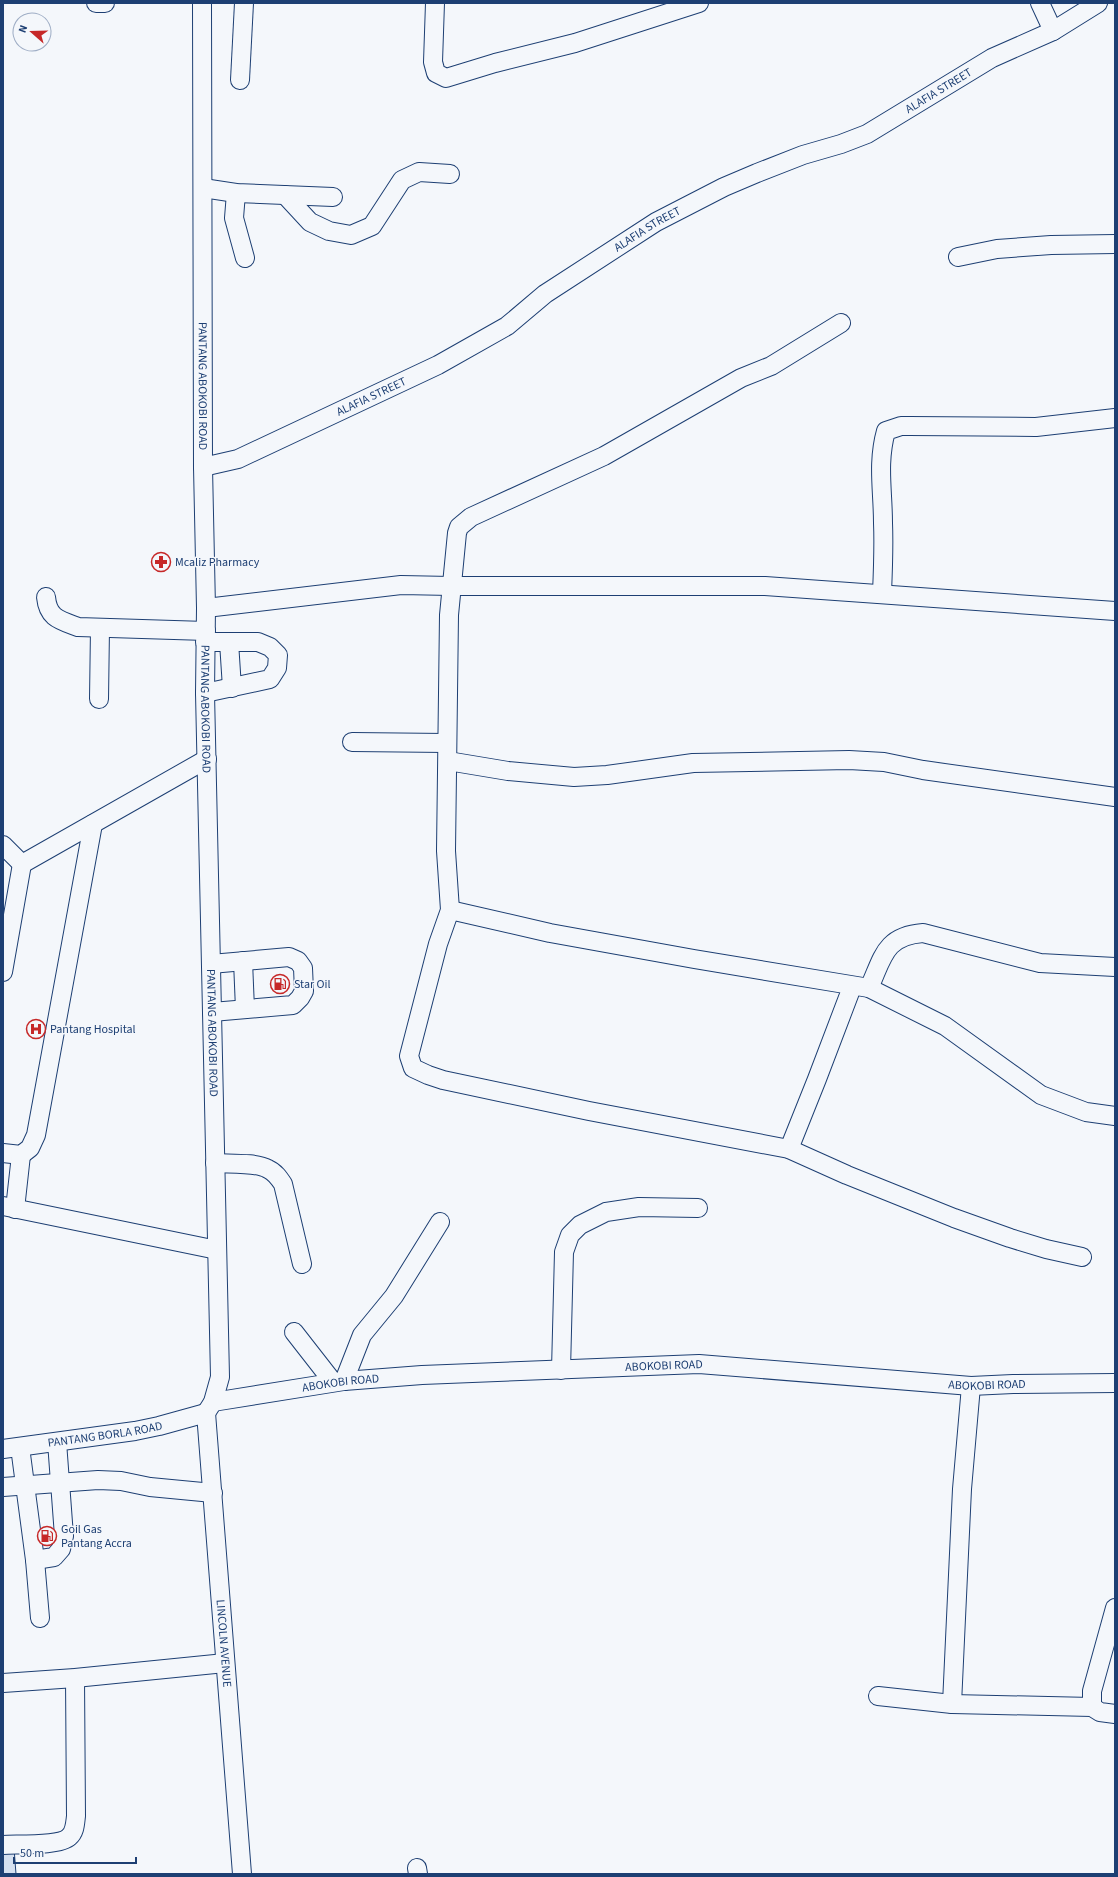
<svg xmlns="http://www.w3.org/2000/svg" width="1118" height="1877" viewBox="0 0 1118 1877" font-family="'Source Sans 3',sans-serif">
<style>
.building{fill:#d5e0f0;stroke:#1d3f73}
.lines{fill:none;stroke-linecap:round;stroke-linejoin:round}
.minor-casing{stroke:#1d3f73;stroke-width:20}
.minor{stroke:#f4f7fb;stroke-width:18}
.labels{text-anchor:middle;stroke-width:3;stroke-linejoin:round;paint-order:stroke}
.street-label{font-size:12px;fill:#1d3f73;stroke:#f4f7fb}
.poi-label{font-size:12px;fill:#1d3f73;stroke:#f4f7fb;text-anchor:start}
</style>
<rect width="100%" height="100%" fill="#f4f7fb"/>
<path class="building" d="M14,1848L16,1874H3V1849Z"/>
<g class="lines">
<g class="minor-casing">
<g id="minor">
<path d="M96,3H105"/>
<path id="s1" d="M202,3L203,467L206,608L205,693L220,1377L213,1402L206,1413"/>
<path d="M435,3L433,62L436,73L446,78L495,63L575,43L699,3"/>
<path d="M1040,3L1053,31"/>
<path d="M240,80L244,3"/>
<path d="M203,188L236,193L333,197"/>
<path d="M236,193L234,218L245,258"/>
<path d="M285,195L310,222L329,231L351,235L372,226L402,180L419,172L450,174"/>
<path d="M958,257L997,249L1051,245L1115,244"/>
<path d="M841,323L771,366L741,378L604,456L471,517L459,527L457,533L449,615L446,851L450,910L438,944L409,1056L413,1068L428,1075L443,1080L589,1111L789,1149L847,1175L954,1218L1010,1238L1046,1249L1082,1257"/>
<path id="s2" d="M203,467L238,459L438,365L507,326L545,294L656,222L724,187L757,173L803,155L841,144L867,134L992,58L1053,31L1098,3"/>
<path d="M882,593C883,570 884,546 883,523C883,491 877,463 886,431L901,426H909L1036,427L1115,418"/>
<path d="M46,597C48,618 59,620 78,627L206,631"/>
<path d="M206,608L401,585L451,586H765L1115,611"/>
<path d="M205,642H258L270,647L278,655L277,668L270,679L205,693"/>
<path d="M229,642L232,688"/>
<path d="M99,699L100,628"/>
<path d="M352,742L446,743"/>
<path d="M448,761L508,771L574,777L607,775L693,763L849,760L884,762L923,770L1115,797"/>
<path d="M3,845L22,864"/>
<path d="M22,864L207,759"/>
<path d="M450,910L550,933L694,959L869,988L945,1026L1041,1095L1086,1112L1115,1116"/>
<path d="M243,961L245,1009"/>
<path d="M211,964L289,957L298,961L303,968L304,991L300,998L293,1005L212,1012"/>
<path d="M3,972L22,864"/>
<path d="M869,988C883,958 884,936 923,933L1040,963L1115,967"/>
<path d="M789,1149L817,1079L852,987"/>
<path d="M3,1153L21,1155L30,1148L36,1135L93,824"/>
<path d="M215,1163C229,1164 256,1162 268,1169C275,1172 279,1178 283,1184L302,1264"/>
<path d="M3,1206L217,1250"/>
<path d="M15,1209L21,1155"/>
<path d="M294,1332L333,1382"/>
<path d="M561,1370L564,1252L570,1235L580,1225L606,1212L639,1207L698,1208"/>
<path d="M344,1381L362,1335L394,1296L440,1222"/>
<path id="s3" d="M213,1402L344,1381L422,1375L699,1364L971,1386L1013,1384L1115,1383"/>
<path id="s4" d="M206,1413L242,1874"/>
<path d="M20,1447L35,1560L40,1618"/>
<path id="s5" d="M3,1449L135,1431L159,1426L206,1413"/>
<path d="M3,1487L98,1480L121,1481L150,1487L213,1493"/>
<path d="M35,1560L54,1557L61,1549L64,1536L57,1442"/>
<path d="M3,1683L75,1678L225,1663"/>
<path d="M878,1696L952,1704L1092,1707L1100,1712L1115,1714"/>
<path d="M952,1704L962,1489L971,1386"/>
<path d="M1092,1707V1691L1115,1608"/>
<path d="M3,1845C17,1844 60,1846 69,1837C75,1832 75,1824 76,1816L75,1678"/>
<path d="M417,1868L418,1874"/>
</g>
</g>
<use href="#minor" class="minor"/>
</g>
<defs>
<g id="pharmacy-ring" transform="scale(1)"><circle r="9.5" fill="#f4f7fb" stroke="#c62828" stroke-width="1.5"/><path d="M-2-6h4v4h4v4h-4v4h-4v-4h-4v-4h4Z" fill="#c62828"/></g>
<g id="fuel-ring" transform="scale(1)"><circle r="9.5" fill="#f4f7fb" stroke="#c62828" stroke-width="1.5"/><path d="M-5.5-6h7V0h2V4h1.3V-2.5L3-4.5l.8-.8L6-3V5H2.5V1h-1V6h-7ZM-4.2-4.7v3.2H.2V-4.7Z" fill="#c62828"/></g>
<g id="hospital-ring" transform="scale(1)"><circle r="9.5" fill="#f4f7fb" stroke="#c62828" stroke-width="1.5"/><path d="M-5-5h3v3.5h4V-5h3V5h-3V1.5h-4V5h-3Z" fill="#c62828"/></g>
</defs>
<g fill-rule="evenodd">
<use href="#pharmacy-ring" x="161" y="562"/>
<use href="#fuel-ring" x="280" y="984"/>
<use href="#hospital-ring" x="36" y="1029"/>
<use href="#fuel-ring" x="47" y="1536"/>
</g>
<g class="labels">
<g class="street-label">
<text dy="4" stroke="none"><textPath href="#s2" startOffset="831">ALAFIA STREET</textPath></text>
<text dy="4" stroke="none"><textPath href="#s2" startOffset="507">ALAFIA STREET</textPath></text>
<text dy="4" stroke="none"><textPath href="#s1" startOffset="383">PANTANG ABOKOBI ROAD</textPath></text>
<text dy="4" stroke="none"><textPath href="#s2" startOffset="183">ALAFIA STREET</textPath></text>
<text dy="4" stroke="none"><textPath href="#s1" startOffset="706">PANTANG ABOKOBI ROAD</textPath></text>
<text dy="4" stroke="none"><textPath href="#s1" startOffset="1030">PANTANG ABOKOBI ROAD</textPath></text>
<text dy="4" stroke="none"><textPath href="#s3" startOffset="453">ABOKOBI ROAD</textPath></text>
<text dy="4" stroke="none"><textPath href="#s3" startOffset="129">ABOKOBI ROAD</textPath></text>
<text dy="4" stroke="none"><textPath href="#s3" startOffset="777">ABOKOBI ROAD</textPath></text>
<text dy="4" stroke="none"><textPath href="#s5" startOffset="103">PANTANG BORLA ROAD</textPath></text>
<text dy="4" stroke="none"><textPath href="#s4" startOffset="231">LINCOLN AVENUE</textPath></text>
</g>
<g class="poi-label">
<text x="175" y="566">Mcaliz Pharmacy</text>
<text x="294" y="988">Star Oil</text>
<text x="50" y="1033">Pantang Hospital</text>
<text x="61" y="1533">Goil Gas<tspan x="61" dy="14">Pantang Accra</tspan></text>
</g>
</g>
<rect width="1118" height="1877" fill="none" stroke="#1d3f73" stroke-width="8"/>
<g transform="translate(32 32) rotate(290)"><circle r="19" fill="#f4f7fb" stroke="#9eadc5"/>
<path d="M0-3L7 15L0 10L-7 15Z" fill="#c62828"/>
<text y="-6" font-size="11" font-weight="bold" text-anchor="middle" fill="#1d3f73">N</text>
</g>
<path d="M14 1857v6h122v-6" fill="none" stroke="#1d3f73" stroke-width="2"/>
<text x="20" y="1857" font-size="12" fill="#1d3f73" stroke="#f4f7fb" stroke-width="3" paint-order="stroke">50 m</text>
</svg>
